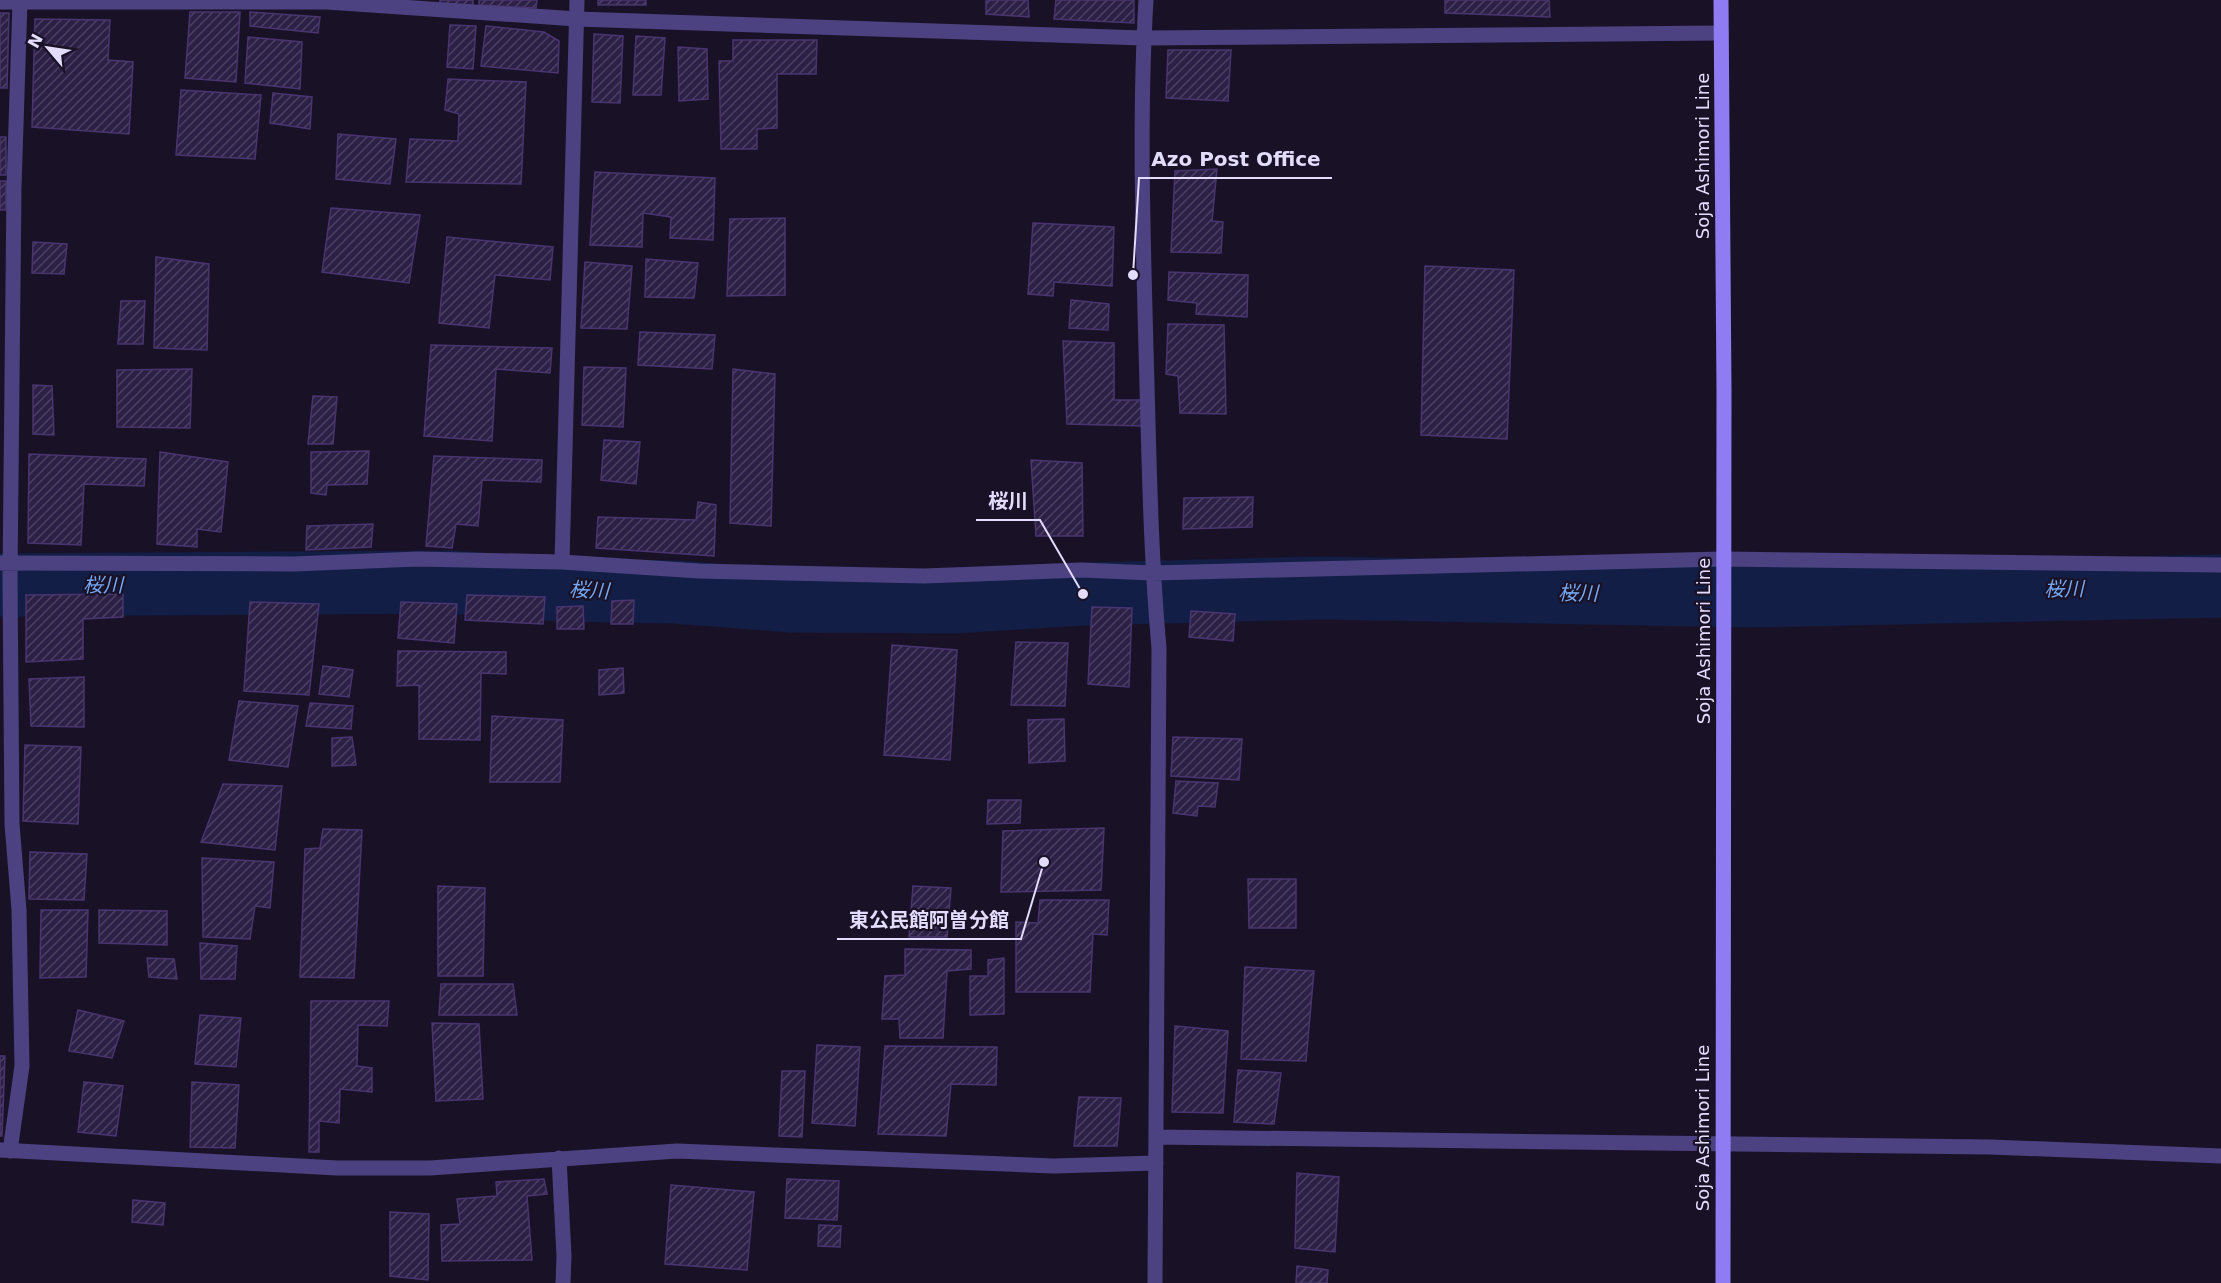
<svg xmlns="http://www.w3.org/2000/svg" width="2221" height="1283" viewBox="0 0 2221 1283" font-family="'DejaVu Sans','Noto Sans JP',sans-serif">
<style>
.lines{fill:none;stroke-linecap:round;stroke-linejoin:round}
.river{stroke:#121e46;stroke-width:63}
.building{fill:url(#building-hatch);stroke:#483570;stroke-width:1.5}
.minor{stroke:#4d4281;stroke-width:15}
.secondary{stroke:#8f7cf2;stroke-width:15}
.labels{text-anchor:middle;stroke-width:4.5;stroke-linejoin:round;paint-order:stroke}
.street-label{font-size:18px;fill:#e4dcfc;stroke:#191227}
.water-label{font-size:20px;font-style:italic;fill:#74a6f1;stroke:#191227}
.leader{fill:none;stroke:#e4dcfc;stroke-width:2}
.callout-dot{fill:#e4dcfc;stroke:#191227;stroke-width:2}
.callout-label{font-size:20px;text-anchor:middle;font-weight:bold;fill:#e4dcfc;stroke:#191227;stroke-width:4.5;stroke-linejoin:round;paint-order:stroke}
</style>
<defs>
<pattern id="building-hatch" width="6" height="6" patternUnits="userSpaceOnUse" patternTransform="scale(1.5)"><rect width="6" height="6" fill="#2d2046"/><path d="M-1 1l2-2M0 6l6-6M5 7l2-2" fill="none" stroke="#4b4062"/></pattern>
</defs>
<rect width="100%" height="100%" fill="#191227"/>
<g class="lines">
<path class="river" d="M0,585L449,582L560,590L675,592L792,601L954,602L1083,594L1321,588L1751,596L2221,586"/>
</g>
<path class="building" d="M440,0H473V5H440Z
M479,0H537L536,8L479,5Z
M598,0H646V5H598Z
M986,0H1028L1029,17L986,14Z
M1056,0H1134V23L1054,19Z
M1445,0H1549L1550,17L1445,13Z
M190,12H240L236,82L185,78Z
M250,12L320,17L318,33L250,26Z
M0,13H9L7,88H0Z
M35,19L110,20L108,60L133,62L129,134L32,127Z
M450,25L476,26L473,69L447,67Z
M486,26L544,32L559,41L558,73L481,66Z
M594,34L623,36L620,103L592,102Z
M636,36L665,38L661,95H633Z
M248,37L302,42L300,89L245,83Z
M733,40H817L816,74H777V128L757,129V149H721L719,61H733Z
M678,47L707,49L708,99L679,101Z
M1168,50H1231L1228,101L1166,98Z
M448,79L526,82L521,184L406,182L410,139L458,141L459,114L445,110Z
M181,90L261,95L255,159L176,155Z
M273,93L312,97L310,129L270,123Z
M338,134L396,139L390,184L336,179Z
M0,137H6V175H0Z
M1217,169L1212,221L1223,222L1221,253L1171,252L1175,171Z
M595,172L715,178L713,240L670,238L671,217L643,213L642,247L590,245Z
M0,181H6V210H0Z
M331,208L420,215L409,283L322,272Z
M785,218V295L727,296L730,219Z
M1033,223L1114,227L1112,286L1054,282L1053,296L1028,294Z
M447,237L553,247L550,280L495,275L489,328L439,323Z
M33,242L67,244L64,274L32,273Z
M156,257L209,264L207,350L154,348Z
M646,259L698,263L694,298L645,297Z
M585,262L632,266L627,329L581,328Z
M1425,266L1514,270L1507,439L1421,435Z
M1169,272L1248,275L1247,317L1196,314L1197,303L1168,300Z
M1071,300L1109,304L1108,330L1069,328Z
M121,301H145L143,344H118Z
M1168,324L1224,325L1226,414L1180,413L1178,376L1166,374Z
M640,332L715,335L712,369L638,365Z
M1063,341L1114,343V400H1141L1142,426L1067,424Z
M431,345L552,348L550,373L496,369L492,441L424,436Z
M584,367L626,368L623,427L582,425Z
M192,369L190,428L117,427V370Z
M733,369L775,374L771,526L730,523Z
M33,385L52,386L54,435L33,434Z
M313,396L337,397L333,444H308Z
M604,440L640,442L636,484L601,480Z
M369,451L367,484L327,485L326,495L311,493V452Z
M160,452L228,462L221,532L197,529V547L157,544Z
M29,454L146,459L144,486L84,484L81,545L28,543Z
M434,456L542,460L541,482L482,480L478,526L456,524L452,548L426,546Z
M1031,460L1082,463L1083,536H1036Z
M1253,497L1252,527L1183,529L1184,498Z
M698,502L716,505L714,556L596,548L598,517L696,520Z
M373,524L371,547L306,550L307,526Z
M123,594V617L83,619V659L26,662V595Z
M467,595L545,597L543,624L465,620Z
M634,600L633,624H611L612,601Z
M250,602L319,604L309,695L244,691Z
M401,602L457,604L454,643L398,638Z
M583,606L584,629H557V607Z
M1092,607L1132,608L1129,687L1088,684Z
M1191,611L1235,614L1233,641L1189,637Z
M1016,642L1068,643L1065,706L1011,705Z
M892,645L957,650L950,760L884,755Z
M398,651L506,652V674L481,673L480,740L419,739V685L397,686Z
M323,666L353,670L349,697L319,694Z
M623,668L624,693L599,695V670Z
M84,677V727L31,726L29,679Z
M239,701L298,706L288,767L229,760Z
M310,703L353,706L351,729L306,726Z
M492,716L563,720L560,782H490Z
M1064,719L1065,761L1029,763L1028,720Z
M352,737L356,765L332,766V738Z
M1173,737L1242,739L1239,780L1171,776Z
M25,745L81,747L78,824L23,821Z
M1176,781L1218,783L1215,807L1198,806L1197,816L1173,813Z
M223,784L282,786L275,850L201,842Z
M988,800H1021L1020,823L987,824Z
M1104,828L1101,890L1001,892L1003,831Z
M323,829L362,830L354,978L300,977L305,849L320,848Z
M30,852L87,854L84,900L29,899Z
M202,858L274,862L270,908L255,906L250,939L203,937Z
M1248,879H1296V928H1249Z
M438,886L485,888L483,976H438Z
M913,886L951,888L947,937H909Z
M1040,900H1109L1107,935L1093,934L1090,992H1016V922L1038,923Z
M41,910H88L86,977L40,978Z
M99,910L167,911V945L99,943Z
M200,943L237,946L235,979H201Z
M905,949L971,950V969L947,971L943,1038H900L899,1019H882L885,976L905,975Z
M147,958L174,959L177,979L149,977Z
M1004,958V1014L970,1015V976H988V960Z
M1245,967L1314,971L1306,1061L1241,1059Z
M441,984H513L517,1015H439Z
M311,1001H389L387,1026L358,1025L357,1066L372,1068V1092L340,1089L339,1123L319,1121V1152H309Z
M78,1010L124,1021L112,1058L69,1051Z
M200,1015L241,1018L236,1067L195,1064Z
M432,1023L479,1024L483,1099L436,1101Z
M1175,1026L1228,1031L1223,1113L1172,1112Z
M817,1045L860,1047L855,1126L812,1123Z
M885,1046L997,1047L996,1085L951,1084L946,1136L878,1134Z
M0,1056H5L2,1136H0Z
M1238,1070L1281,1073L1274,1124L1234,1122Z
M782,1071H805L802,1137L779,1136Z
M84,1082L123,1086L116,1136L78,1132Z
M192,1082L239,1085L235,1148L190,1147Z
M1079,1097L1121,1098L1117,1146H1074Z
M1297,1173L1339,1177L1335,1252L1295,1248Z
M544,1179L547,1194L527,1196L532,1260L442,1261L441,1225L460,1224L457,1199L497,1196L496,1182Z
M787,1179L839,1181L837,1220L785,1218Z
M671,1185L754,1192L747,1270L665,1264Z
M133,1200L165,1203L163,1225L132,1222Z
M390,1212L429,1214L428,1280L390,1276Z
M819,1225L841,1226L840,1247L818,1246Z
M1297,1266L1328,1270L1327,1283H1296Z"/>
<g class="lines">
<path class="minor" d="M1146,0C1139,116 1143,233 1146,349C1149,449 1150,549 1159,648L1155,1283
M0,2H327L577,19L1143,38L1721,33
M562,562L577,0
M0,563L294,564L418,559L562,562L699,571L924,576L1081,570L1153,573L1723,559L2221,565
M1156,1137L1991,1147L2221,1156
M0,1150L337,1168H430L677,1151L1054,1166L1156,1163
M10,1151L22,1066L19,910L12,824L10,578L14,187L20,1
M559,1158L564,1256L563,1283"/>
<path class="secondary" d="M1721,0L1724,391L1723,1283"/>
</g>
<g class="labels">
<g class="street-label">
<text transform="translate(1703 156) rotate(-90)" y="6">Soja Ashimori Line</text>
<text transform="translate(1704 641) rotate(-90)" y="6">Soja Ashimori Line</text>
<text transform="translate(1703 1128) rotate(-90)" y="6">Soja Ashimori Line</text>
</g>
<g class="water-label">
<text x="103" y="592">桜川</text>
<text transform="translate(2064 589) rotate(-1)" y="7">桜川</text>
<text transform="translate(589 590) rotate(3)" y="7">桜川</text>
<text transform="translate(1578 593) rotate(1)" y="7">桜川</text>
</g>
</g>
<path class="leader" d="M1133 275L1139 178H1332M1083 594L1040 520H976M1044 862L1021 939H837"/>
<g class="callout-dot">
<circle cx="1133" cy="275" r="6"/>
<circle cx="1083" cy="594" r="6"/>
<circle cx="1044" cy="862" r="6"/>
</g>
<g class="callout-label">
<text x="1236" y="166">Azo Post Office</text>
<text x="1008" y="508">桜川</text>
<text x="929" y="927">東公民館阿曽分館</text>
</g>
<g transform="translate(48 48) rotate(299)" stroke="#191227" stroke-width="4.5" paint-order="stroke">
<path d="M0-4.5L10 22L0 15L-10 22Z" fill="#e4dcfc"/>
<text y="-9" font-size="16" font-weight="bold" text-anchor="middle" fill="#e4dcfc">N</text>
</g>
</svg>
